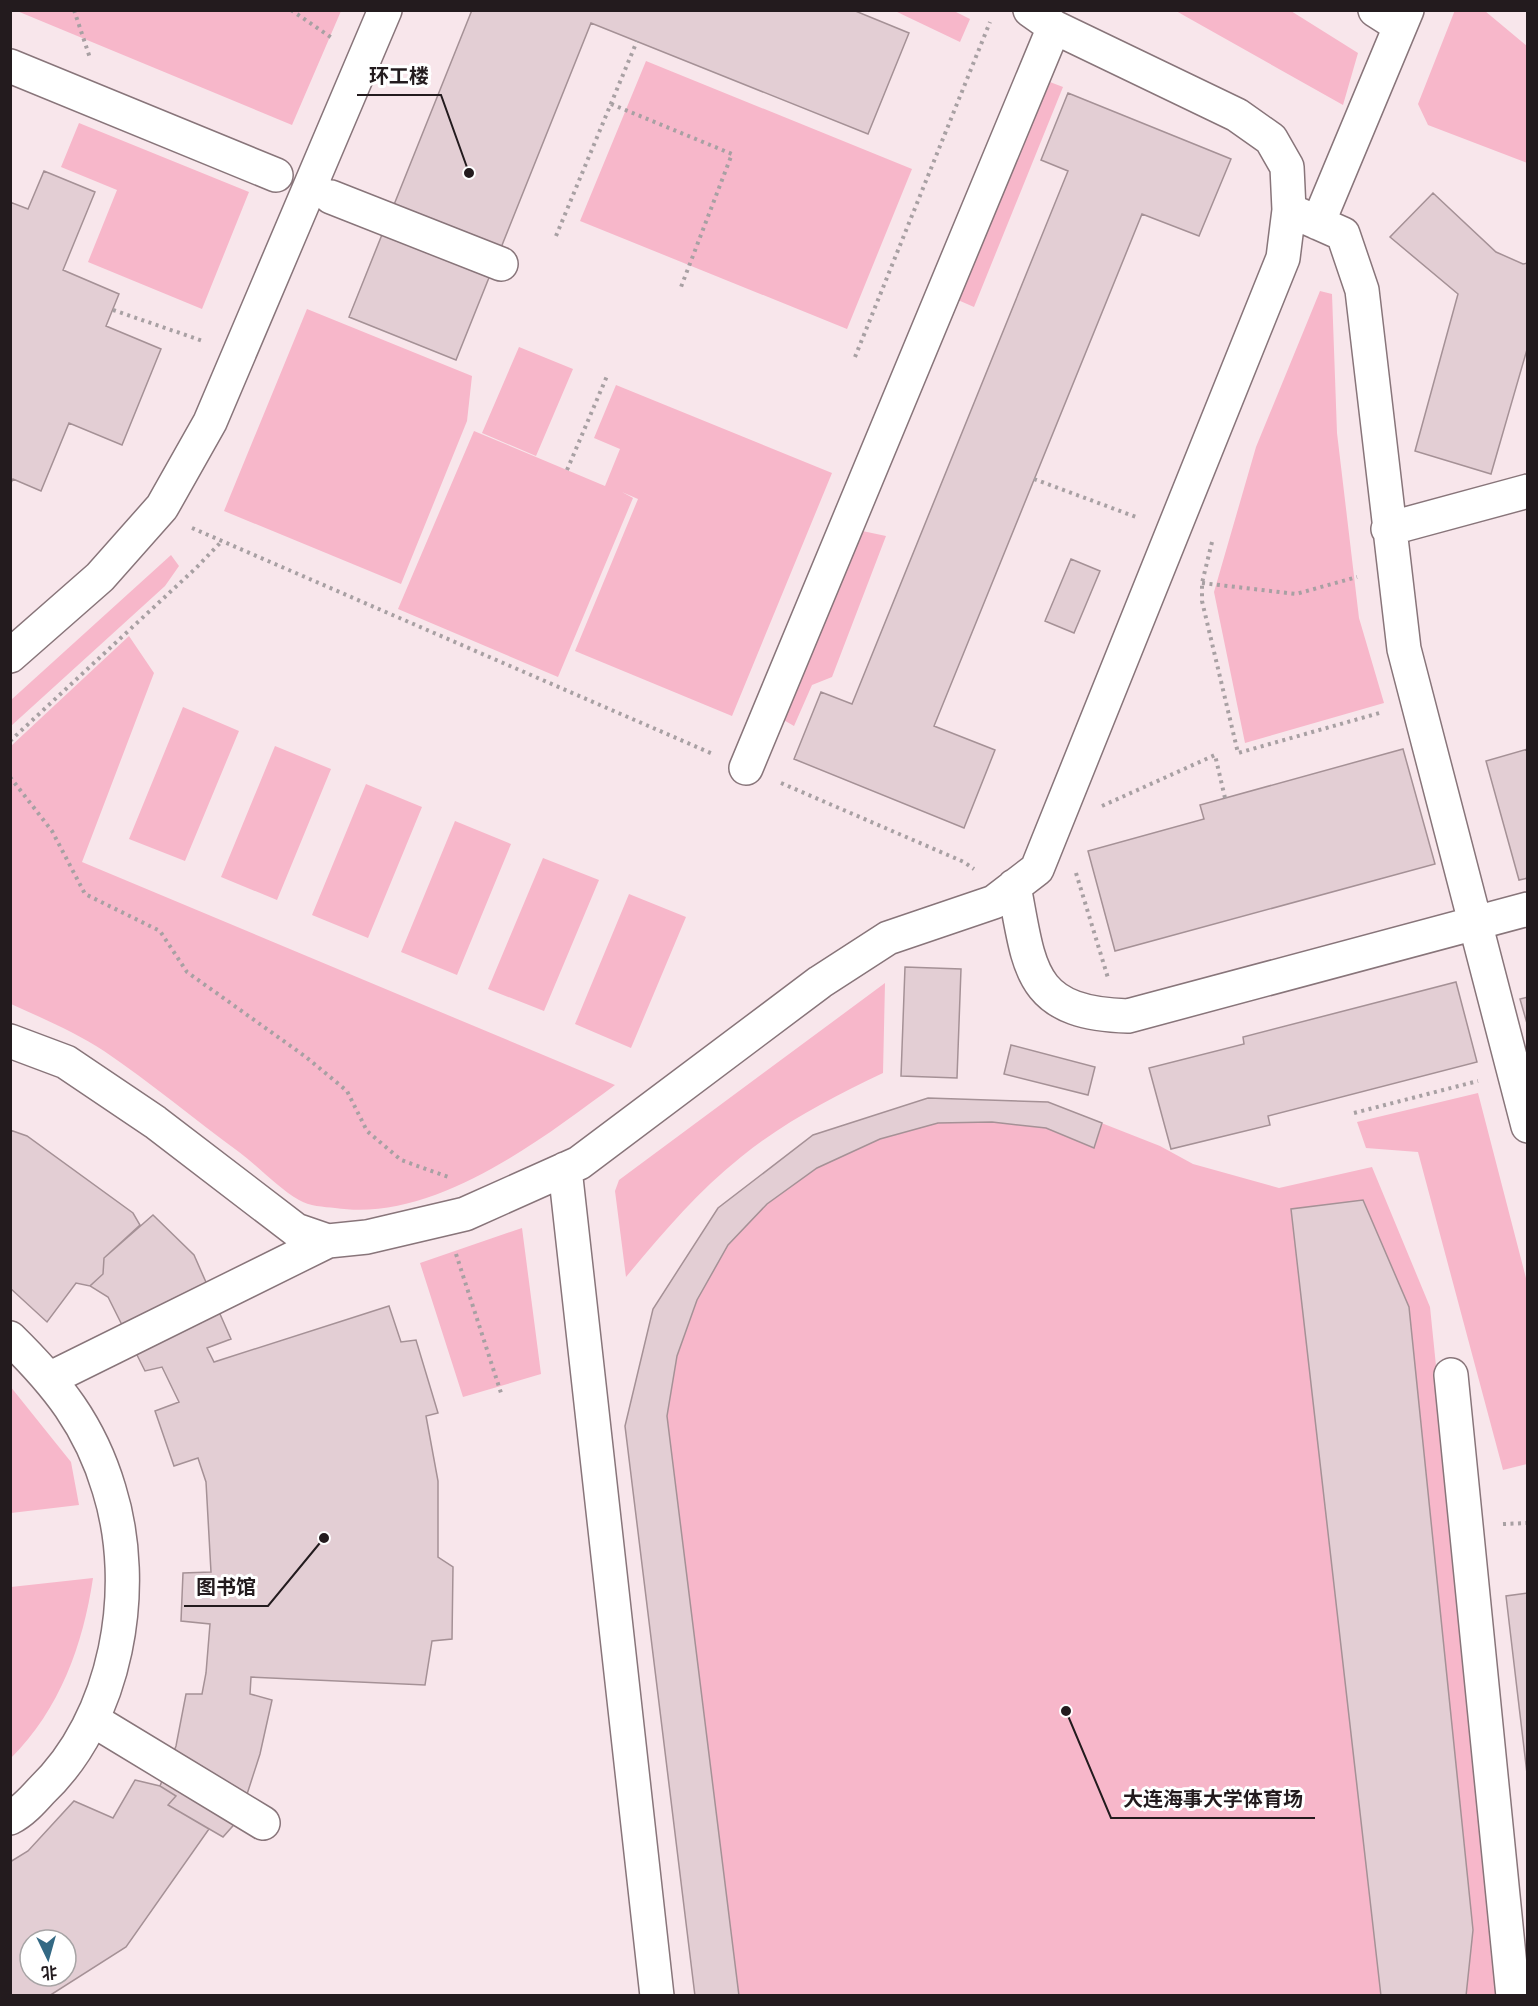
<svg xmlns="http://www.w3.org/2000/svg" width="1538" height="2006" viewBox="0 0 1538 2006" font-family="'Alegreya Sans','Noto Sans SC',sans-serif">
<style>
.built{fill:#f8e6eb;fill-rule:evenodd}
.green{fill:#f7b7ca}
.building{fill:#e3ced4;stroke:#a59196;stroke-width:1.5;fill-rule:evenodd}
.lines{fill:none;stroke-linecap:round;stroke-linejoin:round}
.minor-casing{stroke:#88757a;stroke-width:36}
.path{stroke:#a8a0a3;stroke-width:4;stroke-dasharray:3 4.5;stroke-linecap:butt}
.minor{stroke:#fff;stroke-width:33}
.leader{fill:none;stroke:#231b1e;stroke-width:2}
.callout-dot{fill:#231b1e;stroke:#fff;stroke-width:2}
.callout-label{font-size:20px;text-anchor:middle;font-weight:bold;fill:#231b1e;stroke:#fff;stroke-width:6;stroke-linejoin:round;paint-order:stroke}
</style>
<rect width="100%" height="100%" fill="#fcf4f6"/>
<path class="built" d="M11,11H1527V1995L11,1996ZM30,1940H66V1976H30Z"/>
<path class="green" d="M1455,10L1485,11L1527,46V163L1428,125L1418,104Z
M17,11H341L292,125Z
M895,11H954L970,19L960,42Z
M1176,11H1291L1358,53L1343,105Z
M646,61L912,169L847,329L580,221Z
M1042,79L1063,87L974,307L951,297Z
M79,123L249,192L202,309L88,262L117,190L61,167Z
M1320,291L1332,294L1337,433L1359,618L1384,703L1245,743L1214,592L1256,447Z
M307,309L472,376L467,421L401,584L224,511Z
M519,347L573,369L536,456L482,433Z
M616,385L832,473L732,716L575,651L638,499L622,492L633,498L558,677L398,609L474,431L605,486L620,449L594,438Z
M853,529L886,536L832,677L812,685L794,726L775,715Z
M171,555L179,566L165,586L11,726V700Z
M129,636L154,673L82,862L615,1085C539,1141 434,1223 335,1208C324,1207 309,1206 299,1200C278,1188 259,1167 239,1152C194,1119 150,1082 104,1051C75,1032 42,1018 11,1004V746Z
M183,707L239,731L185,861L129,839Z
M275,746L331,769L277,900L221,877Z
M366,784L422,807L368,938L312,915Z
M455,821L511,844L457,975L401,952Z
M543,858L599,880L544,1011L488,989Z
M629,894L686,917L631,1048L575,1024Z
M885,983L883,1073C833,1097 784,1122 741,1157C698,1191 661,1235 626,1277L615,1191L619,1180Z
M1478,1093L1527,1282V1464L1503,1470L1418,1152L1366,1148L1357,1122Z
M928,1098L1048,1102L1160,1146L1193,1164L1279,1188L1372,1167L1430,1307L1500,1995H695L625,1426L653,1309L718,1208L813,1135Z
M522,1228L541,1374L463,1397L420,1263Z
M10,1386L71,1462L79,1505L11,1513Z
M93,1578C83,1645 60,1709 11,1758V1587Z"/>
<path class="building" d="M472,10H853L909,33L868,134L591,23L456,360L349,317Z
M1068,93L1231,159L1199,236L1142,214L934,726L995,750L964,828L794,759L821,692L852,704L1068,171L1041,160Z
M44,171L95,192L63,270L119,294L106,326L161,349L122,445L69,423L41,491L13,479L10,485V202L28,209Z
M1433,193L1496,252L1523,264L1528,263V346L1491,474L1415,451L1458,294L1390,237Z
M1071,559L1100,571L1074,633L1045,621Z
M1403,749L1435,864L1115,951L1088,851L1204,819L1200,805Z
M1528,749V878L1519,880L1486,761Z
M905,967L961,969L957,1078L901,1076Z
M1456,982L1477,1062L1268,1116L1270,1125L1171,1149L1149,1068L1244,1044L1243,1037Z
M1528,997V1027L1520,999Z
M1011,1045L1095,1067L1088,1095L1004,1074Z
M928,1098L1048,1102L1102,1123L1094,1148L1046,1128L992,1122L938,1123L880,1139L817,1168L767,1204L728,1245L697,1300L677,1356L667,1416L739,1996H695L625,1426L653,1309L718,1208L813,1135Z
M10,1130L27,1136L133,1213L140,1225L104,1258L103,1274L90,1286L76,1283L47,1322L10,1288Z
M1363,1200L1409,1307L1473,1930L1466,1996H1381L1291,1209Z
M153,1215L194,1255L231,1339L207,1348L214,1362L389,1306L401,1342L416,1340L438,1413L426,1416L438,1481V1557L453,1567L452,1639L432,1641L425,1685L251,1677L250,1694L272,1700L260,1754L239,1819L223,1837L168,1805L176,1796L160,1786L176,1746L186,1694H202L206,1673L210,1624L181,1621L183,1573L211,1572L206,1482L198,1458L174,1466L155,1411L179,1402L162,1367L145,1371L108,1297L90,1286L103,1274L104,1258Z
M1528,1593V1782L1506,1596Z
M135,1780L160,1786L176,1796L168,1805L209,1829L126,1947L49,1996H10V1862L28,1851L74,1801L113,1818ZM30,1940H66V1976H30Z"/>
<g class="lines">
<g class="minor-casing">
<path id="minor" d="M1375,10L1400,26
M10,66L276,175
M331,197L501,264
M1289,210L1343,234L1362,290L1404,649L1528,1126
M1318,223L1407,10
M1388,529L1528,491
M10,656L100,577L162,507L210,422L385,10
M746,768L1054,27
M1014,886C1030,969 1028,1013 1128,1016L1528,909
M10,1041L66,1062L155,1122L296,1230L328,1241L367,1237L465,1214L579,1163L820,982L888,938L994,902L1037,869L1283,258L1289,210L1287,167L1271,139L1237,115L1054,27L1030,10
M565,1169L657,1996
M10,1338C57,1384 90,1425 109,1489C140,1588 117,1719 41,1791C32,1801 22,1812 10,1818
M1451,1375L1513,1996
M51,1378L328,1241
M93,1720L263,1823"/>
</g>
<path class="path" d="M74,10L90,58
M291,10L332,38
M611,104L732,154L681,287
M556,236L637,41
M113,310L203,341
M855,357L990,22
M567,470L607,376
M1034,479L1136,517
M192,528L713,754
M1212,542L1202,583V601L1238,753L1383,712
M1202,583L1296,594L1357,577
M10,741L196,568L222,541
M10,777L52,831L85,894L160,931L187,972L306,1057L347,1091L367,1131L401,1160L451,1178
M781,783L964,862L974,869
M1102,806L1215,755L1225,798
M1076,873L1108,978
M1354,1113L1478,1081
M456,1254L502,1396
M1503,1524L1528,1523"/>
<use href="#minor" class="minor"/>
</g>
<path class="leader" d="M469 173L441 95H357M324 1538L268 1606H184M1066 1711L1111 1818H1315"/>
<g class="callout-dot">
<circle cx="469" cy="173" r="6"/>
<circle cx="324" cy="1538" r="6"/>
<circle cx="1066" cy="1711" r="6"/>
</g>
<g class="callout-label">
<text x="399" y="83">环工楼</text>
<text x="226" y="1594">图书馆</text>
<text x="1213" y="1806">大连海事大学体育场</text>
</g>
<rect width="1538" height="2006" fill="none" stroke="#231b1e" stroke-width="24"/>
<g transform="translate(48 1958) rotate(175)"><circle r="28" fill="#ffffff" stroke="#a7a4a5" stroke-width="1.5"/>
<path d="M0-4.5L10 22L0 15L-10 22Z" fill="#336984"/>
<text y="-9" font-size="16" font-weight="bold" text-anchor="middle" fill="#231b1e">北</text>
</g>
</svg>
